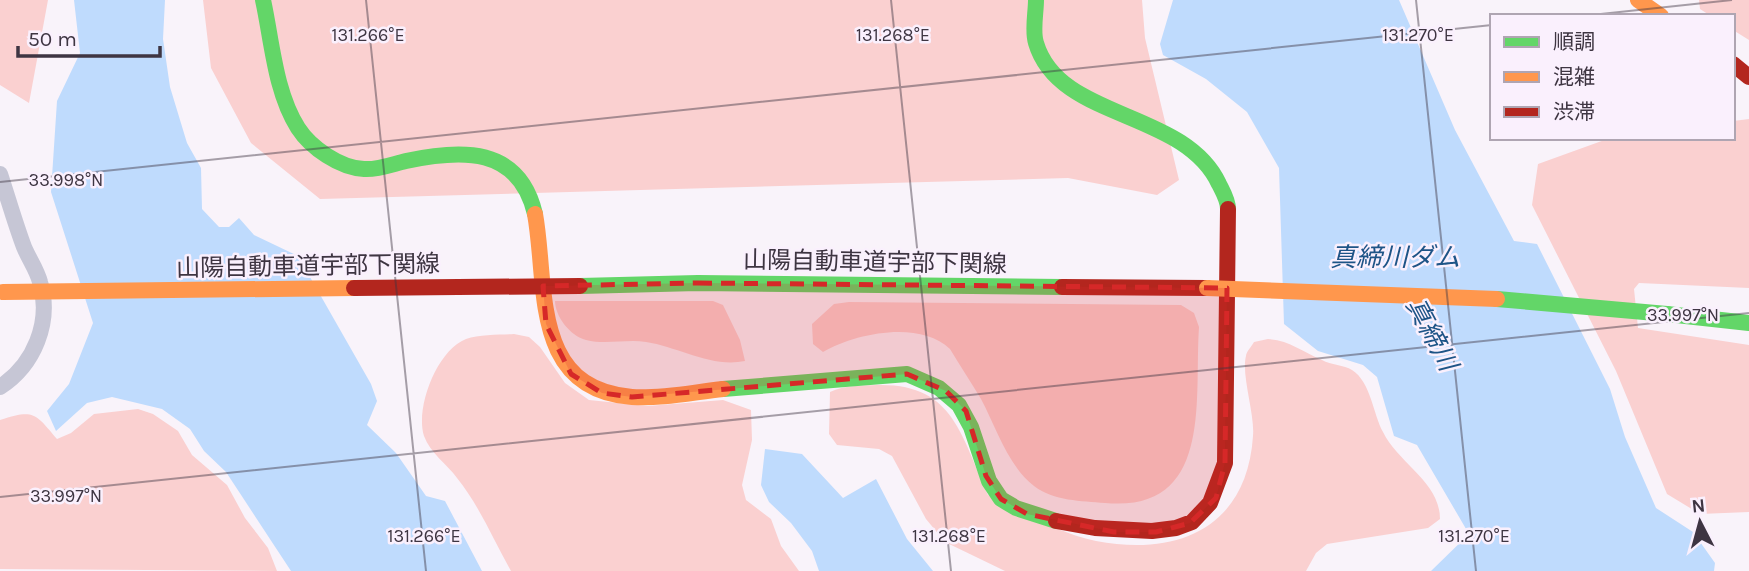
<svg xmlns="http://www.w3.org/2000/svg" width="1749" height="571" viewBox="0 0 1749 571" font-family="Karla,'Noto Sans JP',sans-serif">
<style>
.green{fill:#fad0d0}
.water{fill:#bfdbfd}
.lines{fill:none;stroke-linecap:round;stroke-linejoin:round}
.street{stroke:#c6c6d5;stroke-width:16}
.fast{stroke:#63d668;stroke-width:16}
.slow{stroke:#ff974d;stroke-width:16}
.jam{stroke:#b3261e;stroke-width:16}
.fast-bridge{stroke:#63d668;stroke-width:16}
.slow-bridge{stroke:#ff974d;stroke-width:16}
.jam-bridge{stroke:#b3261e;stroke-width:16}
.marked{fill:#d62828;fill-opacity:0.2;stroke:#d62828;stroke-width:5;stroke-dasharray:14 9;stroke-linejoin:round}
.ticks{fill:none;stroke:#3e3542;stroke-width:2;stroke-opacity:0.45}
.labels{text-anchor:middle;stroke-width:5;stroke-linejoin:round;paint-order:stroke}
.street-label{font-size:24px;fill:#3e3542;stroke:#faf0fd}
.water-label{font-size:26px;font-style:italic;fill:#1e5487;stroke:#faf0fd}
.ticks-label{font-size:18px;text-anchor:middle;fill:#3e3542;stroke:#faf0fd;stroke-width:5;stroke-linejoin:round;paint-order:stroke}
</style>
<rect width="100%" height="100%" fill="#f9f3fa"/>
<path class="green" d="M0,0H48L29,103L0,85Z
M203,0H1142L1145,38L1179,180L1157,195L1068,178L320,199L251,143L211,68Z
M1699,0H1749V40L1733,30V16H1711L1700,9Z
M1749,119V288L1639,283L1634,289L1638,328L1749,345V512L1700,514L1667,494L1616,371L1532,205L1538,164L1610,138H1733V121Z
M555,301H713L723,305L740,340L745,361C711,368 679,347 646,342C627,339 605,345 586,340C570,336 555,316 555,301Z
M849,302L1181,305L1194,313L1199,327C1194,399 1214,513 1105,503C1081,501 1054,501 1034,486C1008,466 996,427 981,399C971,382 960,366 950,349C920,320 856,333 823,352L813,344L812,324L834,304Z
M514,334L529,337L540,347L565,383L589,400L648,406L723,400L751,410L752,440L742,485L746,500L771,519L781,546L799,571H511C494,541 479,505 457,478C447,464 430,453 424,436C415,408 437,350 466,339C480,334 500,335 514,334Z
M1268,339C1289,340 1303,352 1322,360C1331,365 1344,365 1352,370C1371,382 1373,414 1383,432C1398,463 1440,482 1440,519L1428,528L1327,544L1316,553L1306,571H1005L945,542L926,519L892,456L879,449L837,445L829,434L830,392C845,385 860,386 877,385C954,383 961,436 988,495C1022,511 1058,533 1096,541C1179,557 1247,527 1253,436C1255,414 1241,375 1246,356C1246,352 1252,346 1254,342Z
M138,409L153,414L178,431L192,455L227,485L245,518L268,548L277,571L0,569V420C34,409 35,413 57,439L71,433L94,414Z"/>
<path class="water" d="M74,0H165L163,39L170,87L187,143L201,168L202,209L219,227H229L239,218L254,235L298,256L371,384L377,401L367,425L396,453L426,496L445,501L482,571H291L226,472L204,451L190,429L162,409L112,397L87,403L56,431L47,411L69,384L93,323L51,192L57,101L80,53Z
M1173,0H1399L1455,130L1514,241L1537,244L1610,389L1625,437L1656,508L1693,532L1715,563L1714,571H1431L1469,534L1417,445L1394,436L1377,377L1363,365L1318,351L1284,324L1279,168L1247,112L1206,79L1163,55L1160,44Z
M765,449L802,454L843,498L876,479L907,539L933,571H819L812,551L791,523L769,502L761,485Z"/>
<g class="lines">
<path class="street" d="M0,174C8,198 15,223 24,247C29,259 37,270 40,282C52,322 34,365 0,387"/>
<path class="fast" d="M263,0C272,41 275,92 298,128C311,148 340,168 364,169C378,170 393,164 406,161C461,149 519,146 535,214
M1036,0C1036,13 1032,31 1036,43C1059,121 1184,109 1219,184C1223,192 1228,200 1228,209
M580,286L698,283L1062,287
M1667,314L1749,323
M723,389L907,374L939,388L959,405L971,427L989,481L1001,499L1016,508L1056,521"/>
<path class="slow" d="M1638,0L1661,16
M535,214C548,285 530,389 632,397C661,399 694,392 723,389"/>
<path class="jam" d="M1733,64L1749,77
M1062,287L1207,288
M1056,521L1095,528L1152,531L1176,528L1192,522L1210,503L1225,463L1228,209"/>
<path class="fast-bridge" d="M1497,299L1667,314"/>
<path class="slow-bridge" d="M1207,288L1497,299
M3,292L354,288"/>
<path class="jam-bridge" d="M354,288L580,286"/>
</g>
<path class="marked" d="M698,283L1227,288L1225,463L1216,498L1190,523L1156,532H1114L1027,514L1001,499L986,476L966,411L946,391L907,374L632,397L602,393L571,374L546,324L543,286Z"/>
<path class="ticks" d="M366,0L426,571M891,0L951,571M1416,0L1476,571M1582,16L1732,0M0,182L1492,25M0,497L1749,313"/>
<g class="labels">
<g class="street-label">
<text transform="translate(875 262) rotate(1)" y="8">山陽自動車道宇部下関線</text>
<text transform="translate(308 266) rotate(-1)" y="8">山陽自動車道宇部下関線</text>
</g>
<g class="water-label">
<text x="1395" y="266">真締川ダム</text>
<text transform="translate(1432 334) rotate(62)" y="9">真締川</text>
</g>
</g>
<g class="ticks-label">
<text x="368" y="41">131.266°E</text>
<text x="893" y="41">131.268°E</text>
<text x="1418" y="41">131.270°E</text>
<text x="66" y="186">33.998°N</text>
<text x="1683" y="321">33.997°N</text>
<text x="66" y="502">33.997°N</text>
<text x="424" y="542">131.266°E</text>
<text x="949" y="542">131.268°E</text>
<text x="1474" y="542">131.270°E</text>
</g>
<rect x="1490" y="14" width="245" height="126" fill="#faf0fd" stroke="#afa5b2" stroke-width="2"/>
<rect x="1504" y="37" width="35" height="10" fill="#63d668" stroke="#afa5b2" stroke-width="2"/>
<text x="1553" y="49" font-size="21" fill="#3e3542">順調</text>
<rect x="1504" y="72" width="35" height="10" fill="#ff974d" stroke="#afa5b2" stroke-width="2"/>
<text x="1553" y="84" font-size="21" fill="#3e3542">混雑</text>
<rect x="1504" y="107" width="35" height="10" fill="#b3261e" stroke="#afa5b2" stroke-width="2"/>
<text x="1553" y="119" font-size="21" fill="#3e3542">渋滞</text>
<g transform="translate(1700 522) rotate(354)" stroke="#faf0fd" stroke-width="5" paint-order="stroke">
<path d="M0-5L12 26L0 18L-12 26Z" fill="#3e3542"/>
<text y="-10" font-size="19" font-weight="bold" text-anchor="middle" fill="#3e3542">N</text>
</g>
<path d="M18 46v10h142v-10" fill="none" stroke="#3e3542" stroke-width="3.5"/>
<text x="28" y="46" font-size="21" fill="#3e3542" stroke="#faf0fd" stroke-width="5" paint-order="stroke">50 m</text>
</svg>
